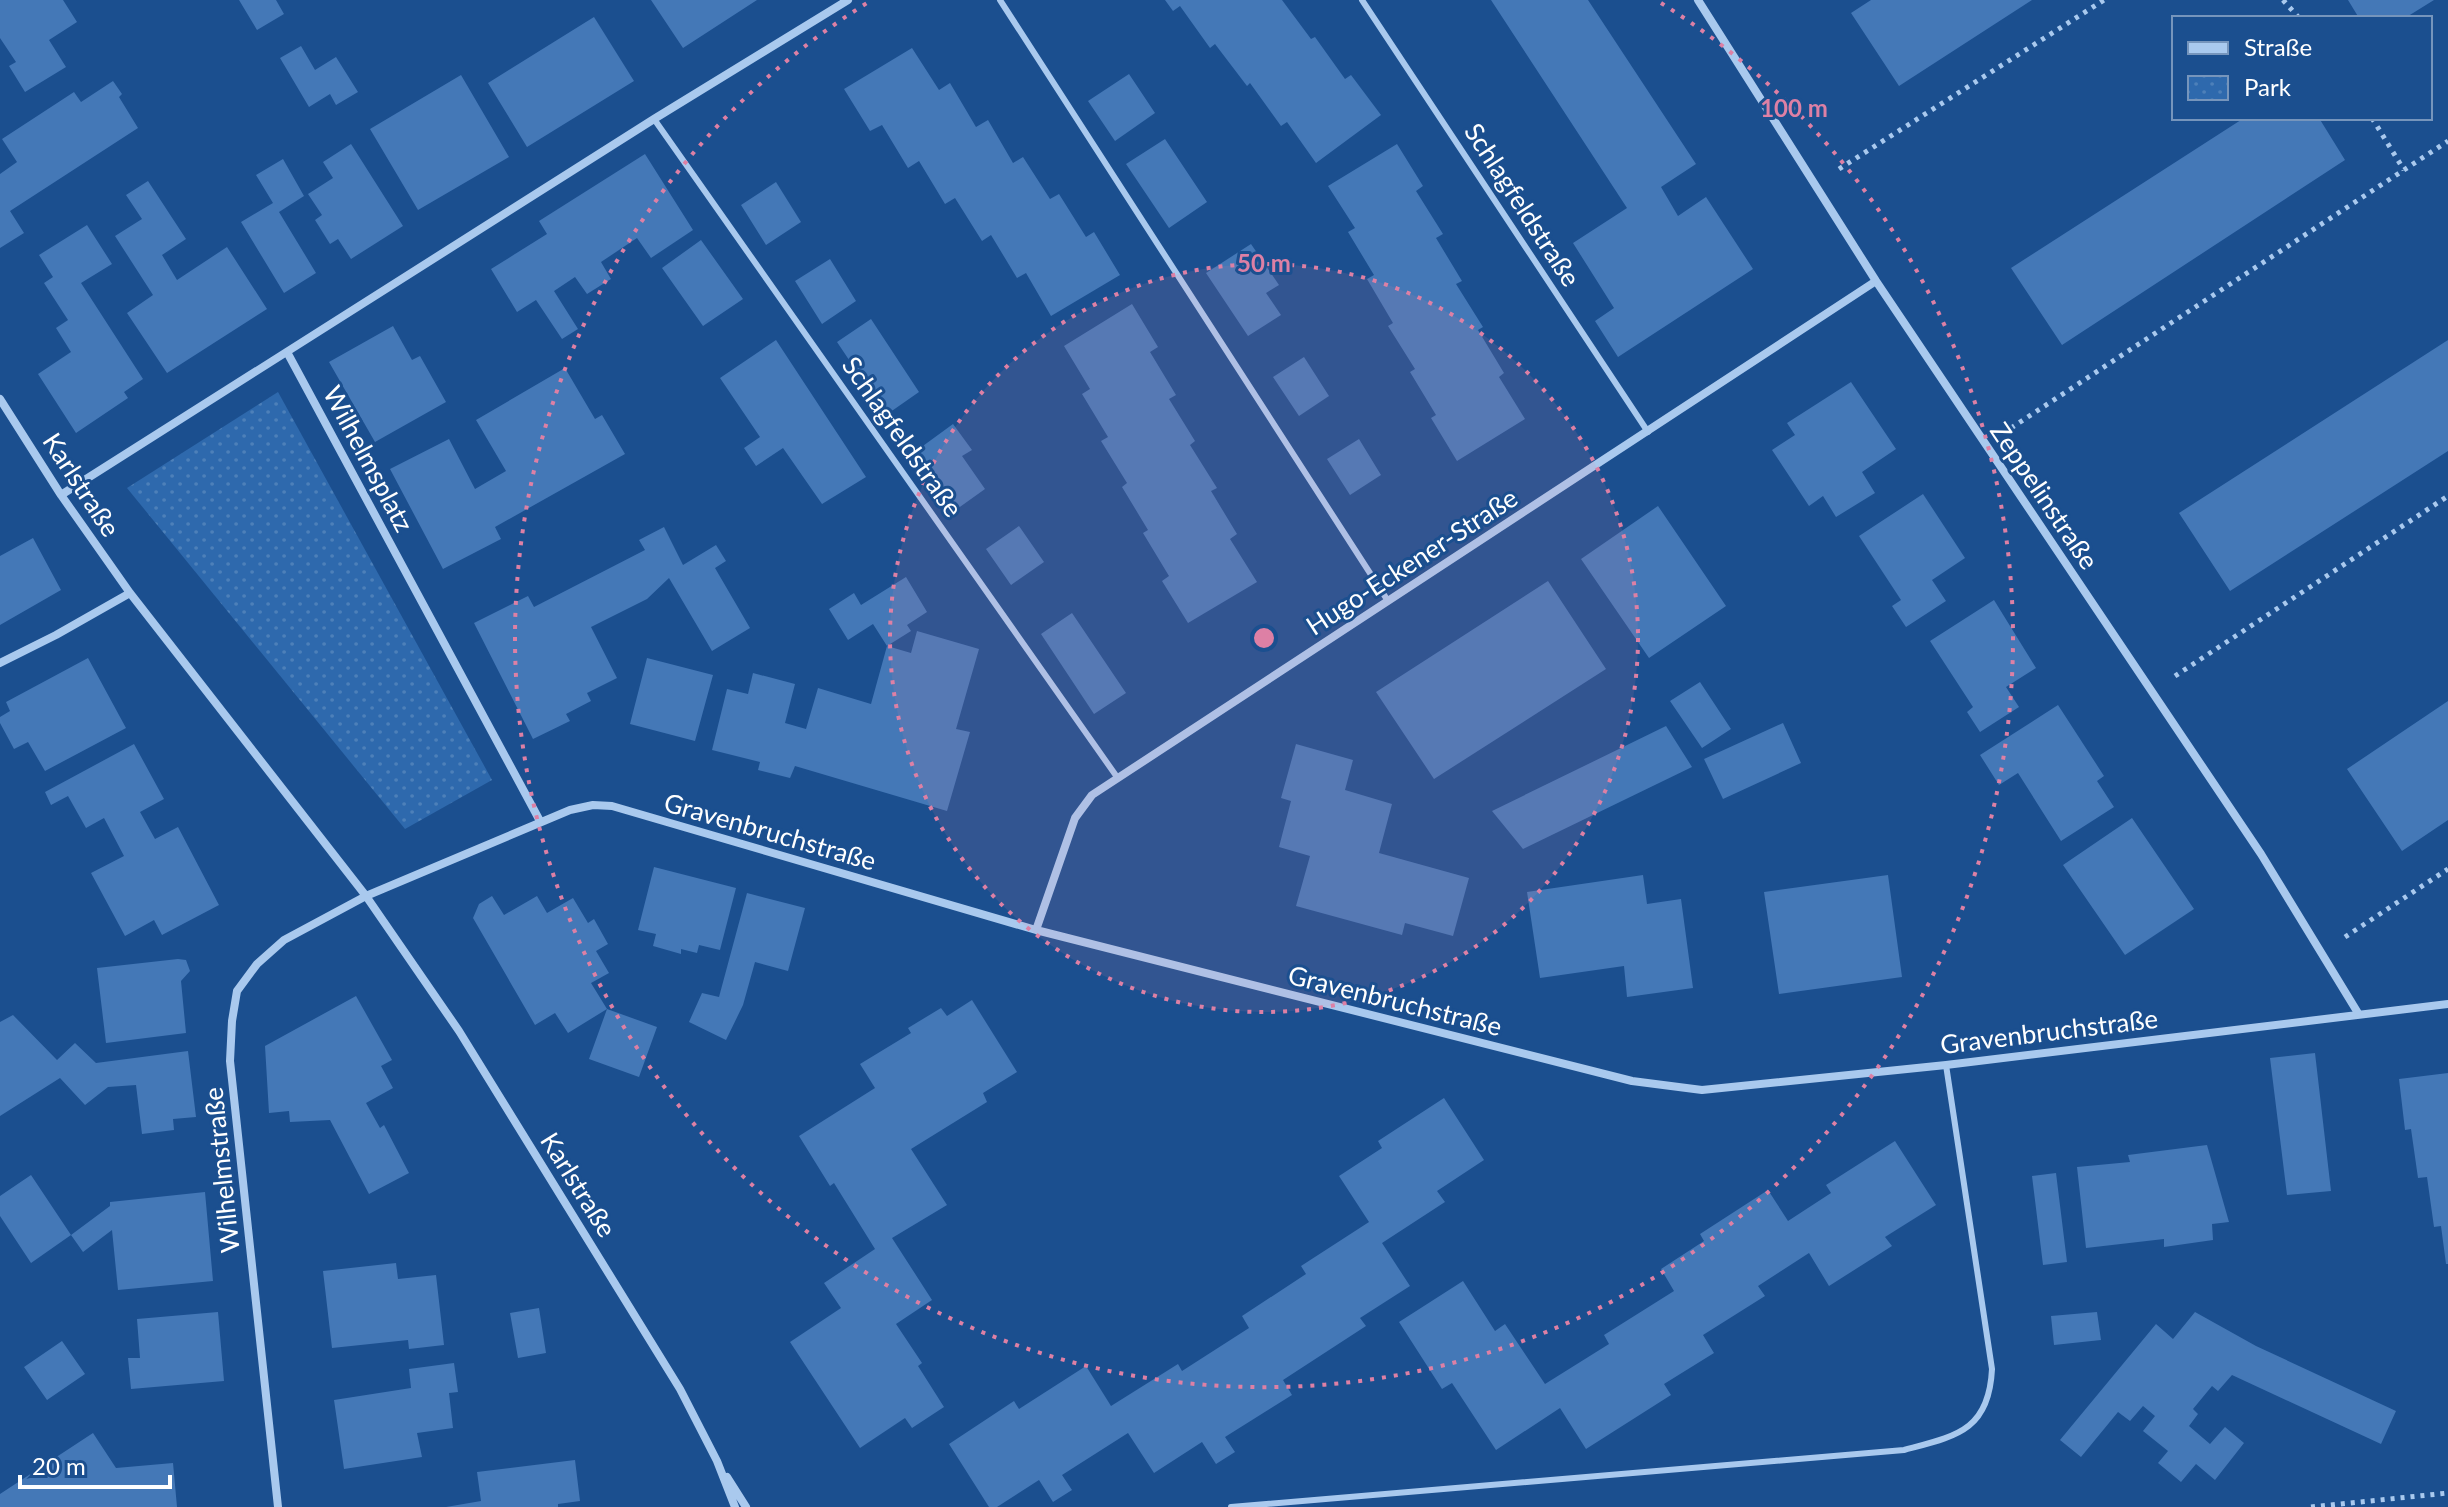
<svg xmlns="http://www.w3.org/2000/svg" width="2448" height="1507" viewBox="0 0 2448 1507" font-family="Lato,sans-serif">
<style>
.park{fill:url(#park-dots)}
.building{fill:#4478b7}
.lines{fill:none;stroke-linecap:round;stroke-linejoin:round}
.path{stroke:#a9c9ee;stroke-width:5;stroke-dasharray:4 6;stroke-linecap:butt}
.lane{stroke:#a9c9ee;stroke-width:6}
.street{stroke:#a9c9ee;stroke-width:8}
.ring{fill:none;stroke:#dd80a5;stroke-width:4;stroke-dasharray:4 8}
.labels{text-anchor:middle;stroke-width:6;stroke-linejoin:round;paint-order:stroke}
.street-label{font-size:26px;fill:#fff;stroke:#1b4f8f}
.centre{fill:#dd80a5;stroke:#1b4f8f;stroke-width:4}
.ring-label{font-size:24px;text-anchor:middle;font-weight:bold;fill:#dd80a5;stroke:#1b4f8f;stroke-width:6;stroke-linejoin:round;paint-order:stroke}
</style>
<defs>
<pattern id="park-dots" width="8" height="8" patternUnits="userSpaceOnUse" patternTransform="scale(2)"><rect width="8" height="8" fill="#2e69ad"/><path d="M2 2h.1M6 6h.1" fill="none" stroke="#4d80b9" stroke-width="1.8" stroke-linecap="round"/></pattern>
</defs>
<rect width="100%" height="100%" fill="#1b4f8f"/>
<path class="park" d="M278,392L492,780L405,829L127,488Z"/>
<path class="building" d="M0,0H63L77,22L49,40L66,67L25,92L9,66L16,62L0,38Z
M239,0H276L284,14L257,30Z
M651,0H757L683,48Z
M1165,0H1282L1311,39L1315,37L1345,79L1351,75L1381,115L1316,163L1287,122L1281,126L1250,83L1247,86L1215,44L1210,48L1180,6L1173,11Z
M1491,0H1588L1696,164L1661,187L1678,216L1706,197L1753,269L1618,357L1595,321L1614,308L1573,243L1627,208Z
M1871,0H2032L1899,86L1851,13Z
M2348,0H2434L2405,18H2359Z
M594,17L634,81L527,147L488,83Z
M301,46L315,70L336,57L358,92L336,105L330,94L309,107L280,58Z
M912,48L939,90L950,83L976,127L988,120L1013,163L1023,157L1050,199L1059,194L1086,237L1094,232L1120,275L1051,316L1026,273L1017,278L991,235L982,241L955,198L945,204L919,161L908,168L882,125L870,131L844,89Z
M1129,74L1155,113L1115,141L1088,101Z
M461,75L509,157L418,210L370,129Z
M113,81L122,94L119,97L138,128L10,211L24,233L0,248V174L17,162L2,139L74,92L81,102Z
M2244,118H2319L2345,160L2062,345L2011,268Z
M1165,139L1207,202L1169,228L1126,164Z
M351,144L403,226L351,259L338,239L330,244L315,220L322,215L308,194L333,178L323,162Z
M1397,144L1423,186L1416,191L1443,234L1436,238L1462,281L1456,284L1483,327L1478,330L1504,373L1499,377L1525,419L1457,461L1431,418L1436,415L1410,372L1415,369L1388,326L1393,323L1367,279L1374,275L1348,232L1355,228L1328,186Z
M645,154L693,230L651,258L637,238L601,262L611,279L587,294L575,277L554,291L578,329L562,339L536,300L517,312L491,269L547,234L539,221Z
M283,159L304,196L279,212L316,273L284,293L241,222L273,203L256,175Z
M148,181L186,239L162,255L177,280L227,247L267,309L167,373L127,313L153,295L115,236L142,219L126,195Z
M776,182L801,222L766,245L741,205Z
M87,225L112,264L81,283L143,379L124,392L128,398L76,433L38,374L71,352L56,328L68,320L44,283L53,277L39,255Z
M701,240L743,299L703,326L662,268Z
M1251,244L1279,285L1266,293L1281,315L1248,336L1206,273Z
M830,259L856,301L822,324L795,281Z
M1132,304L1158,347L1150,352L1176,395L1169,399L1195,441L1190,445L1217,488L1211,491L1237,534L1230,539L1257,582L1188,623L1162,581L1169,576L1143,533L1148,530L1122,487L1127,483L1101,441L1108,437L1082,394L1090,389L1064,346Z
M871,319L919,392L886,415L837,342Z
M393,326L412,360L420,356L446,402L375,442L329,362Z
M776,340L866,477L822,504L783,448L756,466L744,448L760,437L720,378Z
M2448,340V451L2230,591L2179,513Z
M1304,357L1329,396L1299,416L1273,377Z
M565,368L595,419L602,415L625,454L495,527L501,539L443,569L390,469L449,439L475,489L506,471L476,420Z
M1851,382L1896,449L1862,472L1875,493L1836,517L1823,496L1809,506L1772,450L1795,435L1787,423Z
M953,424L972,450L962,456L985,489L957,509L916,451Z
M1359,439L1381,475L1350,495L1327,459Z
M1923,494L1965,558L1932,580L1946,601L1906,627L1892,606L1901,600L1859,536Z
M1658,506L1726,606L1649,658L1581,559Z
M1019,526L1044,562L1011,585L986,549Z
M664,527L683,565L716,545L726,561L715,568L750,628L712,651L669,578L647,599L591,627L617,678L587,693L591,701L566,714L570,721L533,739L474,623L528,596L534,607L645,550L639,540Z
M33,538L61,590L0,625V556Z
M906,577L927,612L907,625L911,631L887,646L873,624L848,640L829,609L854,593L861,605Z
M1548,581L1606,669L1434,779L1376,692Z
M1994,600L2036,668L2006,687L2019,707L1980,732L1967,712L1973,707L1930,641Z
M1072,613L1126,693L1094,714L1041,634Z
M917,631L979,649L956,729L970,732L947,811L795,766L790,778L758,770L760,762L712,750L727,689L748,694L753,673L795,684L785,723L806,729L818,688L871,704L887,646L911,653Z
M88,658L126,728L45,771L28,742L14,749L0,723V717L10,711L6,702Z
M647,658L713,675L695,741L630,724Z
M1700,682L1731,729L1702,748L1670,701Z
M2448,701V820L2402,851L2347,769Z
M2058,705L2104,776L2097,781L2114,807L2061,841L2018,773L1999,785L1980,755Z
M1783,723L1801,763L1723,799L1704,759Z
M1666,726L1692,767L1523,849L1492,811Z
M134,744L164,799L140,812L155,839L178,827L219,905L162,935L154,920L125,936L91,873L124,856L104,818L86,828L68,796L51,805L45,792Z
M1296,744L1353,760L1345,790L1392,804L1379,853L1469,878L1453,936L1405,923L1402,935L1296,906L1310,856L1279,847L1291,801L1281,798Z
M2132,818L2194,909L2125,955L2063,865Z
M654,867L736,888L720,950L699,945L697,953L681,949V954L653,946L656,934L638,930Z
M1643,875L1647,904L1681,899L1693,988L1627,997L1624,966L1540,978L1527,892Z
M1888,875L1902,977L1779,994L1764,892Z
M747,893L805,908L788,971L755,962L743,1005L726,1040L689,1022L702,993L719,997Z
M492,896L504,915L537,896L547,913L573,898L588,923L594,919L608,944L596,951L609,973L591,983L607,1009L657,1027L639,1077L589,1059L607,1009L568,1033L555,1013L535,1025L473,918L479,904Z
M178,959L186,960L190,971L181,981L186,1033L106,1043L97,968Z
M356,996L392,1060L381,1066L393,1088L366,1103L380,1128L384,1125L409,1173L369,1194L330,1120L290,1122L289,1111L269,1113L265,1046Z
M972,1000L1017,1072L983,1093L987,1102L911,1149L947,1205L892,1238L932,1300L896,1324L922,1363L918,1366L944,1407L912,1428L905,1418L860,1448L790,1342L841,1308L824,1283L875,1249L834,1183L830,1186L799,1136L875,1088L860,1064L911,1033L908,1028L941,1008L947,1016Z
M13,1015L57,1060L75,1043L96,1063L188,1051L196,1117L173,1119L174,1130L142,1134L136,1085L108,1087L85,1105L60,1078L0,1116V1022Z
M2315,1053L2331,1191L2287,1195L2270,1058Z
M2448,1073V1264H2446L2441,1226L2434,1227L2427,1177L2418,1178L2411,1129L2405,1130L2399,1079Z
M1444,1098L1484,1160L1437,1191L1445,1202L1382,1243L1410,1286L1360,1318L1366,1326L1283,1380L1292,1395L1225,1437L1235,1452L1216,1464L1202,1442L1154,1473L1128,1433L1062,1475L1072,1490L1053,1502L1039,1480L997,1507H989L949,1444L1014,1401L1019,1409L1086,1366L1111,1406L1178,1364L1182,1371L1249,1328L1242,1316L1306,1274L1301,1266L1369,1222L1339,1176L1382,1148L1378,1141Z
M1895,1141L1936,1205L1885,1237L1892,1246L1829,1286L1809,1253L1758,1286L1765,1296L1703,1335L1714,1353L1664,1384L1671,1395L1586,1449L1560,1408L1496,1450L1452,1383L1442,1389L1399,1322L1463,1281L1495,1331L1505,1324L1545,1384L1609,1344L1604,1335L1674,1291L1661,1269L1704,1241L1700,1234L1768,1190L1788,1221L1831,1193L1826,1185Z
M2207,1145L2229,1222L2212,1224L2213,1240L2164,1247V1239L2086,1248L2077,1167L2130,1162L2128,1155Z
M2056,1173L2067,1262L2043,1265L2032,1176Z
M31,1175L71,1235L110,1206V1202L205,1192L213,1281L118,1290L112,1230L83,1252L71,1235L31,1263L0,1216V1196Z
M396,1263L398,1279L436,1275L444,1345L409,1349L408,1340L332,1348L323,1271Z
M539,1308L546,1353L518,1358L510,1313Z
M218,1312L224,1381L131,1389L128,1358H140L137,1319Z
M2097,1312L2101,1340L2054,1345L2051,1316Z
M2195,1312L2256,1346L2396,1411L2381,1444L2232,1375L2218,1391L2212,1386L2193,1409L2198,1414L2189,1426L2210,1444L2225,1427L2244,1443L2215,1480L2196,1464L2181,1482L2158,1463L2168,1451L2143,1431L2155,1416L2143,1406L2130,1421L2118,1412L2081,1457L2060,1440L2156,1324L2173,1339Z
M62,1341L85,1374L47,1400L24,1367Z
M454,1363L458,1392L449,1393L453,1428L417,1433L422,1457L344,1469L334,1400L411,1388L409,1369Z
M93,1433L116,1468L173,1463L177,1507H0V1494Z
M575,1460L580,1501L558,1504V1507H446L481,1501L477,1472Z"/>
<g class="lines">
<path class="path" d="M2283,0L2299,18
M2372,118L2404,170
M1839,169L2104,0
M2011,428L2448,141
M2175,676L2448,496
M2345,937L2448,869
M2311,1507L2448,1493"/>
<path class="lane" d="M1000,0L1388,601
M1362,0L1648,432
M654,119L1117,777
M1231,1507L1904,1450C1956,1436 1989,1431 1992,1369L1946,1065"/>
<path class="street" d="M1698,0L1876,281L2261,854L2358,1013
M287,352L540,821
M0,399L61,495L130,593L366,896L459,1031L680,1389L717,1461L735,1507
M61,495L654,119L848,0
M0,663L56,635L130,593
M1036,930L1075,818L1092,795L1876,281
M727,1477L746,1507
M278,1507L230,1061L232,1021L237,991L257,964L284,940L366,896L570,810L593,805L612,806L1036,930L1632,1081L1702,1090L1946,1065L2448,1004"/>
</g>
<circle cx="1264" cy="638" r="374" fill="#dd80a5" fill-opacity=".12"/>
<g class="ring">
<circle cx="1264" cy="638" r="374"/>
<path d="M1661 3A749 749 0 1 1 867 3"/>
</g>
<g class="labels">
<g class="street-label">
<text transform="translate(1522 205) rotate(57)" y="9">Schlagfeldstraße</text>
<text transform="translate(902 437) rotate(55)" y="9">Schlagfeldstraße</text>
<text transform="translate(368 459) rotate(62)" y="9">Wilhelmsplatz</text>
<text transform="translate(81 485) rotate(57)" y="9">Karlstraße</text>
<text transform="translate(2044 496) rotate(56)" y="9">Zeppelinstraße</text>
<text transform="translate(1412 562) rotate(-33)" y="9">Hugo-Eckener-Straße</text>
<text transform="translate(770 832) rotate(16)" y="9">Gravenbruchstraße</text>
<text transform="translate(1395 1001) rotate(14)" y="9">Gravenbruchstraße</text>
<text transform="translate(2049 1032) rotate(-7)" y="9">Gravenbruchstraße</text>
<text transform="translate(222 1170) rotate(-96)" y="9">Wilhelmstraße</text>
<text transform="translate(578 1185) rotate(58)" y="9">Karlstraße</text>
</g>
</g>
<circle cx="1264" cy="638" r="12" class="centre"/>
<g class="ring-label">
<text x="1794" y="117">100 m</text>
<text x="1264" y="272">50 m</text>
</g>
<rect x="2172" y="16" width="260" height="104" fill="#1b4f8f" stroke="#7695bc" stroke-width="2"/>
<rect x="2188" y="42" width="40" height="12" fill="#a9c9ee" stroke="#7695bc" stroke-width="2"/>
<text x="2244" y="56" font-size="24" fill="#ffffff">Straße</text>
<rect x="2188" y="76" width="40" height="24" fill="url(#park-dots)" stroke="#7695bc" stroke-width="2"/>
<text x="2244" y="96" font-size="24" fill="#ffffff">Park</text>
<path d="M20 1475v12h150v-12" fill="none" stroke="#ffffff" stroke-width="4"/>
<text x="32" y="1475" font-size="24" fill="#ffffff" stroke="#1b4f8f" stroke-width="6" paint-order="stroke">20 m</text>
</svg>
